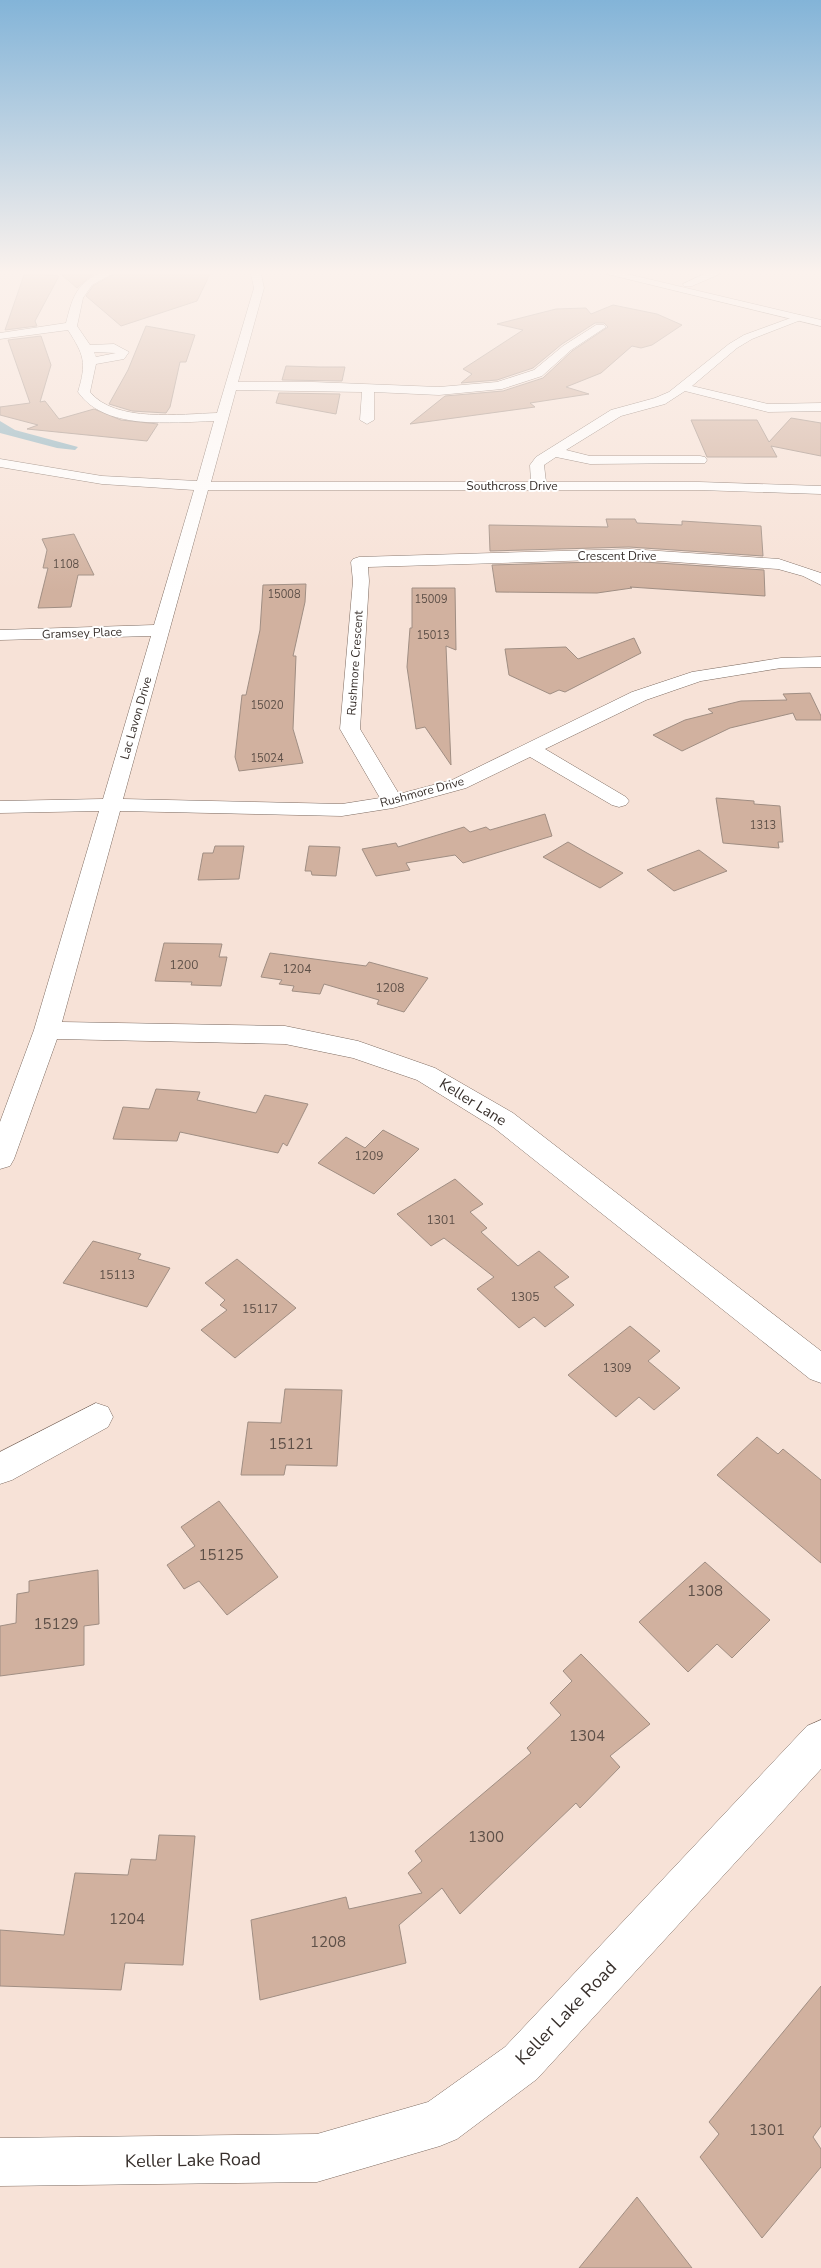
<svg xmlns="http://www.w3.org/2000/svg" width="821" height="2268" viewBox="0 0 821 2268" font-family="'Nunito Sans',sans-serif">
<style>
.water{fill:#8db3c0}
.building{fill:#d1b19f;stroke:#a08e83}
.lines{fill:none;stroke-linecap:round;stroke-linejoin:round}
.minor-casing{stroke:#7e6c62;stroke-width:1}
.highway-casing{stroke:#7e6c62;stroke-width:1}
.minor{fill:#fff;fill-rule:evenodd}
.highway{fill:#fff;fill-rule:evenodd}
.labels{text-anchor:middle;stroke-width:4;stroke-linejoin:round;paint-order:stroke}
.far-number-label{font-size:11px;fill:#5e5048}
.far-street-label{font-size:12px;fill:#372f2b;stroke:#fff}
.number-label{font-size:12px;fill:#5e5048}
.street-label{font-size:15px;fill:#372f2b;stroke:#fff}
.near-number-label{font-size:15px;fill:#5e5048}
.near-street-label{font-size:18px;fill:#372f2b;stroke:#fff}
</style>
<rect width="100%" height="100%" fill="#f7e2d7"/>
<path class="water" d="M0,421L15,430L78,447L75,450L57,448L0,433Z"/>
<path class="building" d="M38,274L59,276L35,321L37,326L5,330L24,275Z
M61,274H93L77,288Z
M114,274H210L197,301L121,326L86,296L93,286Z
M613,305L657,314L682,325L652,345L641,348L632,346L601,373L566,387L589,394L530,403L535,407L410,424L445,396L503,391L543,378L572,351L608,327L604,323H595L562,344L533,368L497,380L461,383L472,374L463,369L523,330L497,324L556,309L586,308L591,314Z
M146,326L195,335L186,362H180L170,407L166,413L132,411L109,404L128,370Z
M41,336L51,365L40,402L45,401L59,419L94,409L121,420L158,424L147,441L27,429L38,425L0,415V407L30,403L8,340Z
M286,366L319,367H345L342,381L282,380Z
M279,393L340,394L336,414L276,403Z
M791,418L821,423V456L771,446L777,457H707L691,420H757L769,442Z
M606,519H635L637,523L682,525V521L761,526L763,556L629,547L490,551L489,525L608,527Z
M74,534L94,575H78L71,607L38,608L48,568H43L47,550L42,539Z
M629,561L764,570L765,596L630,587L632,588L597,593L496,592L492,565Z
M306,584L305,602L293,656H296L293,729L303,763L239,771L235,757L242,695H246L260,630L263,585Z
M412,588H455L456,650L446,646L451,765L425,727L416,729L407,667L410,628H412Z
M634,638L641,653L565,692L559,690L550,694L509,675L505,649L566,647L578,659Z
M810,693L821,716V720H796L793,713L730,728L682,751L653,735L685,720L713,713L708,709L741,701L787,700L783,694Z
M716,798L754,801V804L780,806L783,842H778L779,848L723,843Z
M545,814L552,836L463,863L455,855L406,863L410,870L376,876L362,849L396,843L398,847L464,827L470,832L486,827L490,830Z
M568,842L587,853L623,873L600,888L543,857Z
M215,846H244L239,879L198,880L203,853H213Z
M309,846L340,847L336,876L312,875L311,871H305Z
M699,850L727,871L674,891L647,870Z
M164,943L222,944L219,957H227L221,986L191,985L192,982L155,981Z
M270,953L366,966L369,962L428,978L404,1012L377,1004L379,1000L324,984L320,994L292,991L294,986L279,984L282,980L261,977Z
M156,1089L200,1092L197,1100L256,1113L265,1095L308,1104L287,1146L283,1143L278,1153L180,1132L177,1141L113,1139L123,1107L149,1109Z
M383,1130L419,1149L374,1194L318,1163L346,1137L365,1148Z
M455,1179L483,1204L470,1212L487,1228L481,1232L518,1266L539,1251L569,1277L554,1287L574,1305L545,1327L534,1317L519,1328L477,1289L494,1277L444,1238L431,1246L397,1214Z
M93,1241L141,1254L138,1259L170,1268L147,1307L63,1283Z
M237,1259L296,1308L235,1358L201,1330L227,1310L220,1305L225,1300L205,1283Z
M630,1326L660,1351L648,1361L680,1388L654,1410L639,1397L616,1417L568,1375Z
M285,1389L342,1390L337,1466L286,1465L284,1475H241L248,1422L281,1423Z
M757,1437L778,1454L783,1449L821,1480V1563L717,1475Z
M219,1501L278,1577L227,1615L199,1581L184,1589L167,1565L195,1546L181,1527Z
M705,1562L770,1620L732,1658L717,1644L688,1672L639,1622Z
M98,1570L99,1624L84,1626V1665L0,1676V1626L16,1623L17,1594L29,1592V1581Z
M581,1654L650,1724L610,1756L620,1767L580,1808L576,1803L460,1914L442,1888L399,1925L406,1963L260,2000L251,1920L346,1897L349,1909L422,1893L408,1873L422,1861L415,1851L531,1753L527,1748L561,1715L550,1703L572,1681L563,1671Z
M159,1835L195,1836L183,1965L125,1963L121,1990L0,1986V1930L64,1935L75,1873L128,1875L131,1859L156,1860Z
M821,1986V2126L813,2137L821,2149V2167L762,2238L700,2157L719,2134L709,2122Z
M637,2197L692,2268H579Z"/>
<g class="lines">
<g class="minor-casing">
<path id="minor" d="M98,274H112L92,285L83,298L77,326L90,345L114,344L129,352L124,359L96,364L90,392C115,423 181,414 217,413L254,288L251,274H261L264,288L238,382H313L439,387L497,382L534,370L563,346L596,325H604L606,327L571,350L542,376L502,389L439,395L374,392V420L367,424L360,420L362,392L236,390L211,482H531L530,465L536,457L611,410L655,398L669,392L729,344L744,335L796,316L800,315L806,318L752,339L737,348L692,386L768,404L821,403V411L768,412L685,391L665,404L621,416L566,450L590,456H700L705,457L707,460L705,463L590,464L556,457L544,465L546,482H699L821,486V494L699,490H208L123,799L342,804L380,798L340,729L353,581L351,562L353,559L359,557L629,549L779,559L821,573V585L803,576L778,569L629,559L368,567L369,581L360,729L399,794L452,780L632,692L692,672L781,658L821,657V667L781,668L701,681L646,700L545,749L626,797L629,801L626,805L619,807L612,805L530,757L466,788L393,808L342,816L120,811L62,1022L285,1026L358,1041L435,1068L513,1113L821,1351V1383L810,1379L493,1127L417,1080L353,1058L285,1044L57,1039L14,1159L10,1166L0,1169V1122L34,1030L99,811L0,813V801L103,799L151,636L0,640V630L154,625L194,490L102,484L0,467V459L102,476L197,481L214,421C172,422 105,431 78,392C87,362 84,355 68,330L0,339V333L66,323C72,300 75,285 98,274ZM94,352L116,353L96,357Z
M704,274H720L692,286H684L683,284Z
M96,1403L108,1407L113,1417L108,1427L12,1480L0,1484V1452Z
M821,1720V1769L537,2079L457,2139L440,2146L317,2182L0,2186V2138L317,2134L428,2102L505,2047L807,1726Z"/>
</g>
<g class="highway-casing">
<path id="highway" d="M607,274H627L821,320V326Z"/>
</g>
<use href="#minor" class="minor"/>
<use href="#highway" class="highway"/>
</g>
<linearGradient id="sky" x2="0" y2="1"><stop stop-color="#83b4d8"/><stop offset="0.46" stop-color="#fbf2ed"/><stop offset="1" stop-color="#fbf2ed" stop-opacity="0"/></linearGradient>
<rect width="821" height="592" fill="url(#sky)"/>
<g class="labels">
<g class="far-number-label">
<text x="66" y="568">1108</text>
<text x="284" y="598">15008</text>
<text x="431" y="603">15009</text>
<text x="433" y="639">15013</text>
<text x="267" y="709">15020</text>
<text x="267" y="762">15024</text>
<text x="763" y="829">1313</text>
</g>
<g class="far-street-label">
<text x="512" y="490">Southcross Drive</text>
<text x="617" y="560">Crescent Drive</text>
<text transform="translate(82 633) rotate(-2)" y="4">Gramsey Place</text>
<text transform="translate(355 663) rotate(-86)" y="4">Rushmore Crescent</text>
<text transform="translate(136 718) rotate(-74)" y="4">Lac Lavon Drive</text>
<text transform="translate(422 792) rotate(-15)" y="4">Rushmore Drive</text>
</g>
<g class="number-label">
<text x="184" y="969">1200</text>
<text x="297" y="973">1204</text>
<text x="390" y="992">1208</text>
<text x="369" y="1160">1209</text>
<text x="441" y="1224">1301</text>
<text x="117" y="1279">15113</text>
<text x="525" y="1301">1305</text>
<text x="260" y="1313">15117</text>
<text x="617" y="1372">1309</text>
</g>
<g class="street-label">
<text transform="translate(473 1102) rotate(32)" y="5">Keller Lane</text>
</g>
<g class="near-number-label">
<text x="291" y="1449">15121</text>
<text x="221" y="1560">15125</text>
<text x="705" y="1596">1308</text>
<text x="56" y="1629">15129</text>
<text x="587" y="1741">1304</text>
<text x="486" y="1842">1300</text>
<text x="127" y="1924">1204</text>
<text x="328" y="1947">1208</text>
<text x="767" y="2135">1301</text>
</g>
<g class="near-street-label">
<text transform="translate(566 2013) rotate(-46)" y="6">Keller Lake Road</text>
<text transform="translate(193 2160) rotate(-1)" y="6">Keller Lake Road</text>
</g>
</g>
</svg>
